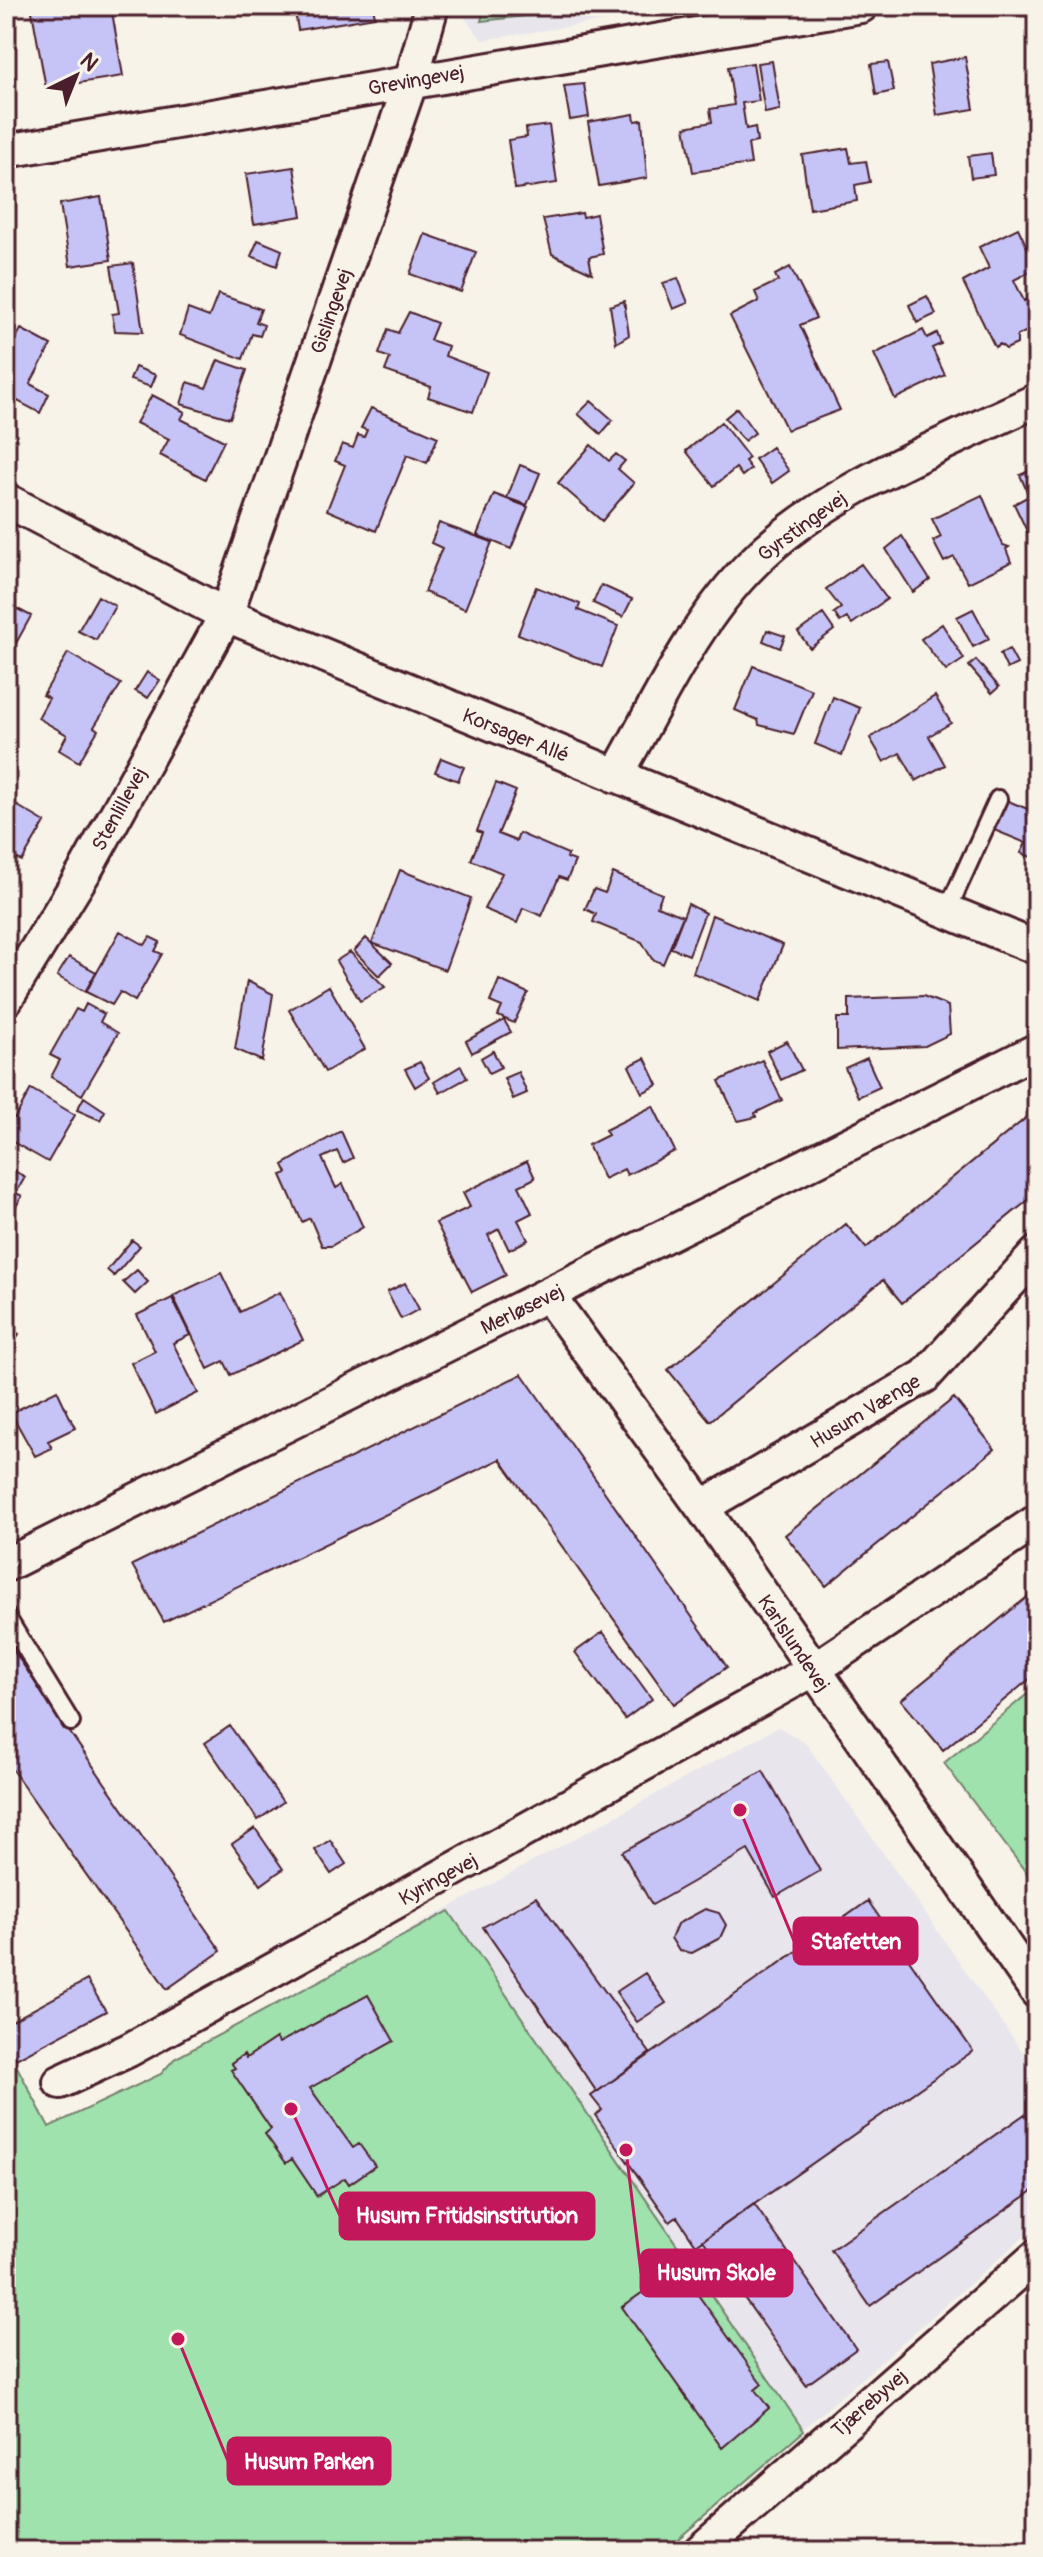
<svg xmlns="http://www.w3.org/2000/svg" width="1043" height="2557" viewBox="0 0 1043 2557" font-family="Pangolin,sans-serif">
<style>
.built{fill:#e8e5ec}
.green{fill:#9fe2ad;stroke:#74806c;stroke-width:2}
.building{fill:#c6c4f6;stroke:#4a1f2b;stroke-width:2}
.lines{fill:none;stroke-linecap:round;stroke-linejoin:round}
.service-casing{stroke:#4a1f2b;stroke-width:22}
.minor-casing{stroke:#4a1f2b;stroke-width:38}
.service{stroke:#f7f3e8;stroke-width:16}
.minor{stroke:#f7f3e8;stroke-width:32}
.labels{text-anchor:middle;stroke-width:6;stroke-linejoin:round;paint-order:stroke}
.street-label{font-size:20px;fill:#4a1f2b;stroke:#f7f3e8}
.leader{fill:none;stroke:#c2185b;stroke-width:3}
.callout-dot{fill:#c2185b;stroke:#f7f3e8;stroke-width:3}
.callout{fill:#c2185b;stroke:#c2185b;stroke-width:3}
.callout-label{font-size:22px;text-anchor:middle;font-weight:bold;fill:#fff}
</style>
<rect width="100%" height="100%" fill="#f7f3e8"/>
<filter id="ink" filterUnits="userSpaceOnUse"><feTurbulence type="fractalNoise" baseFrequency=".0125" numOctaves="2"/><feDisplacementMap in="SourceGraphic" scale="16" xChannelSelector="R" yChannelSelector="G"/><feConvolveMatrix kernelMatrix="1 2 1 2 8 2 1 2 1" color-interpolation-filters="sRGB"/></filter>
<g filter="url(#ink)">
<path class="built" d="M469,6H698L482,40L465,18Z
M778,1727L805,1742L1037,2073V2225L664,2551L174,2059Z"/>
<path class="green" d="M485,6H613L481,21Z
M1037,1686V1887L944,1763Z
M449,1911L804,2431L664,2551H6V2046L49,2127L161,2074L174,2059Z"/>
<path class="building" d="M31,6H111L123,76L46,88Z
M294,6H373L375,17L298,30Z
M1037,39V67L1032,40Z
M965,57L974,109L937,115L929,64Z
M772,61L780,110L765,113L757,63Z
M888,62L894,91L876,95L871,64Z
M753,63L759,101L742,103L746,129L755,127L757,142L748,144L751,164L693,172L685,127L712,122L710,109L734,105L728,67Z
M584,84L589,117L570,120L564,86Z
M634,114L635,121L642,120L647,178L599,186L588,122Z
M549,125L557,183L515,189L508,140L527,137L526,128Z
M848,148L851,163L866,161L870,182L855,185L857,201L810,209L802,155Z
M991,153L994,175L971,178L968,156Z
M294,167L302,216L254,224L246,174Z
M101,197L111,260L70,266L60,204Z
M582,213L583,217L596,214L603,254L589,257L592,273L552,254L543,219Z
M1018,228L1037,268L1014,280L1024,301L1037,294V326L1017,336V344L1006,349L1000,344L995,347L963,282L989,268L979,247Z
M425,234L476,252L461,292L410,274Z
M258,240L282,250L277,266L251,256Z
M133,263L143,332L115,331L112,314L119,313L111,266Z
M790,267L816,318L800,325L840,410L787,430L730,316L759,301L755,292L778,281L775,275Z
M678,278L688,303L673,309L663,283Z
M218,294L261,309L256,322L264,325L260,336L252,334L243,359L180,335L188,309L209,317Z
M927,296L936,314L917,323L909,305Z
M624,301L629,335L616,343L610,306Z
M409,312L437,323L430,340L448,346L445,356L487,372L473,412L428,397L431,387L385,371L390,358L379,354L388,329L398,333Z
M21,329L51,345L30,384L49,394L40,413L6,395V343L12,346Z
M923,330L927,338L937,333L941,344L932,348L945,375L895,399L874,354Z
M218,360L247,370L230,418L181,404L188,382L206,388Z
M135,367L156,375L151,387L130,380Z
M152,395L185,412L181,419L224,441L205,479L160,455L169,439L136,423Z
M591,401L613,420L601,434L578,414Z
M371,408L438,437L427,463L407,455L376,531L327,510L345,465L335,461L342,444L353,448L358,435L364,437L367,430L361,428Z
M737,408L755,433L744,441L725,418Z
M721,422L749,458L745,461L751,469L742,476L736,468L714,486L686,451Z
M591,445L609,461L616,454L625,461L618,469L634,483L602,521L558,483Z
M772,447L789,471L772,483L755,459Z
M520,465L540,473L527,505L507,498Z
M1037,467V548H1035L1014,504L1029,496L1020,475Z
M494,494L528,507L511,549L477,535Z
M982,495L1003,545L1009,547L1006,549L1011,562L968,583L954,557L944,562L933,541L941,537L932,519Z
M439,523L492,542L465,609L424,592L442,548L431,543Z
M902,536L930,580L913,592L886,549Z
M861,564L887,599L852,624L847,618L840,622L834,613L841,608L826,589Z
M601,585L632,599L623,617L593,603Z
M536,587L580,604L578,610L618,626L602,667L518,634Z
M98,596L115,606L96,640L78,631Z
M6,603L31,616L9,656L6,655Z
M973,609L989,639L973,647L957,617Z
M823,614L834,630L810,648L798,632Z
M942,624L964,659L946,671L921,639Z
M767,630L785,636L780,648L763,641Z
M1009,649L1017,664L1007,669L1000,654Z
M68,653L121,684L94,727L98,730L79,762L59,750L67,735L38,718L49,698L43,695Z
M976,660L999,687L992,693L969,666Z
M753,666L812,690L794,734L759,725L758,720L735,710Z
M147,672L160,680L148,698L135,691Z
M935,696L951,723L929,736L945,765L916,781L900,753L884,762L870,738Z
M833,697L860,708L842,755L815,744Z
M441,758L464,767L458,781L435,772Z
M496,783L516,791L498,834L516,841L519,833L568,854L567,858L575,861L567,880L559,877L542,916L523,908L517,923L484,909L502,873L471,860L482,833L477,831Z
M6,799L45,822L22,861L6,854Z
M1006,800L1037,813L1034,858L1021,853L1026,843L994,830Z
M400,870L471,898L445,970L372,943Z
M613,873L662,894L657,906L683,916L663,964L652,959L642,942L593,922L596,914L585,909L594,889L605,893Z
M688,904L705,913L689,955L671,948Z
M712,915L783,945L760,1001L693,973Z
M120,931L145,945L150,937L160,942L155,951L162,954L135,1001L120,992L112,1005L86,992Z
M366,938L392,963L379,976L354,951Z
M350,952L385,987L360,1001L336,961Z
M69,957L96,972L85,992L57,976Z
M499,980L528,993L514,1023L498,1016L502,1007L490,1002Z
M247,981L273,994L262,1061L235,1049Z
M329,986L365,1049L325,1072L289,1010Z
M923,996L948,1006L950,1034L925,1046L837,1050V1018H849V999Z
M86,1004L104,1014L100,1022L118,1033L82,1095L51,1077L60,1060L50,1055L76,1009L82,1012Z
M504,1020L511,1032L472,1053L466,1041Z
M787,1041L802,1070L781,1080L767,1051Z
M493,1051L501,1067L489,1073L481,1058Z
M645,1058L658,1085L642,1093L629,1066Z
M867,1058L880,1087L858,1097L845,1068Z
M762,1060L782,1100L755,1113L756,1117L738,1121L719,1081Z
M420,1062L429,1078L415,1087L405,1069Z
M461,1066L467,1078L440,1093L434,1082Z
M518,1072L527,1093L513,1099L504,1078Z
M31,1089L75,1115L48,1162L6,1138V1122L9,1118H15Z
M84,1097L105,1111L100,1120L77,1110Z
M653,1106L675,1151L627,1175L624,1169L604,1179L588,1145L608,1135L605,1130Z
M1037,1109V1193L902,1303L883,1280L710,1421L668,1370L846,1224L866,1248Z
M341,1131L353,1158L343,1163L337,1151L322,1158L336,1188L343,1184L363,1227L331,1246H322L310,1218L302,1222L281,1175L287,1173L283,1165Z
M527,1161L535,1178L519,1186L532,1213L518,1220L528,1240L509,1250L499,1229L488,1235L506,1275L472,1292L436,1223L470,1207L463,1193Z
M6,1166L25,1177L16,1193L22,1196L6,1224Z
M132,1240L140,1246L114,1276L107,1270Z
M137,1270L148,1282L135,1294L123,1282Z
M221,1273L240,1312L280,1292L303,1340L231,1375L224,1361L208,1369L173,1296Z
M405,1283L419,1309L401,1319L387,1292Z
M172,1298L190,1335L173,1343L198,1393L156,1414L131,1363L155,1351L137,1315Z
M6,1326L19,1334L10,1348L6,1345Z
M522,1374L727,1667L674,1704L500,1459L164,1622L132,1565Z
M57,1390L75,1428L48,1441L52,1448L35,1456L11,1413Z
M954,1398L995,1449L826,1586L785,1535Z
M1037,1589V1673L943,1750L901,1700Z
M603,1632L652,1699L625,1719L575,1652Z
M6,1640L221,1951L167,1989L6,1761Z
M230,1726L283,1802L258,1820L205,1743Z
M763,1771L820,1871L775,1897L748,1850L652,1905L622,1852Z
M255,1828L283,1869L261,1885L232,1844Z
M330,1840L346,1864L331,1874L315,1850Z
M536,1897L650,2053L597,2092L483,1927Z
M868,1901L973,2051L696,2245L677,2217L670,2222L595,2115L602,2110L591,2096Z
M705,1909L719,1913L726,1925L720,1938L692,1953L679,1951L671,1938L677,1924Z
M645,1973L666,2003L637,2022L616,1992Z
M87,1980L106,2011L16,2059L6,2042V2024Z
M368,1995L394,2041L310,2088L353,2148L359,2144L375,2166L349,2184L345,2178L317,2196L292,2159L286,2163L265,2134L271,2129L231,2070L235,2068L231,2063L244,2054L246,2058L276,2038L279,2043Z
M1025,2114L1037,2131V2188L870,2306L831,2250Z
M754,2204L856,2349L806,2385L703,2240Z
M678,2267L762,2384L755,2390L769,2408L722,2448L622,2307Z"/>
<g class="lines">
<g class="service-casing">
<path id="service" d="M947,911L998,799
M6,1616L71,1722"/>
</g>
<g class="minor-casing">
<path id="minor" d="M6,151L861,6
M6,500L226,615L1037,948
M616,776C657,704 694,621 754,562C825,490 946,444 1037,400
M6,999L86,869L226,615L411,81L432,6
M549,1296L702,1507L1037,1992
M702,1507L925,1376L1037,1253
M6,1565L1037,1050
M60,2082L129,2050L813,1670L1037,1521
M700,2551L1037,2256"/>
</g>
<use href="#service" class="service"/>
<use href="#minor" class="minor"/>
</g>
</g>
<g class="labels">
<g class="street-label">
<text transform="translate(416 80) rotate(-10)" y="7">Grevingevej</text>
<text transform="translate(331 311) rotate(-71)" y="7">Gislingevej</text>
<text transform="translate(802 526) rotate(-36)" y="7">Gyrstingevej</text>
<text transform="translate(516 735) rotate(22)" y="7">Korsager Allé</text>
<text transform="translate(119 809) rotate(-61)" y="7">Stenlillevej</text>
<text transform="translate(522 1309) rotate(-26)" y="7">Merløsevej</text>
<text transform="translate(865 1411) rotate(-31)" y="7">Husum Vænge</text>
<text transform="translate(794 1643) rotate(56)" y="7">Karlslundevej</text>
<text transform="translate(438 1879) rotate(-29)" y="7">Kyringevej</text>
<text transform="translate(869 2403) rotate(-41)" y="7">Tjærebyvej</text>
</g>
</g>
<path class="leader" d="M740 1810L794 1941M291 2109L340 2216M626 2150L641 2273M178 2339L228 2461"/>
<g class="callout-dot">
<circle cx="740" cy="1810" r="8"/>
<circle cx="291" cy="2109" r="8"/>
<circle cx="626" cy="2150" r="8"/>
<circle cx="178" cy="2339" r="8"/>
</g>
<g class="callout">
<rect x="794" y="1918" width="123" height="46" rx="8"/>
<rect x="340" y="2193" width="254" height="46" rx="8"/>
<rect x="641" y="2250" width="151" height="46" rx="8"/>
<rect x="228" y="2438" width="162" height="46" rx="8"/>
</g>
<g class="callout-label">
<text x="856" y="1949">Stafetten</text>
<text x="467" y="2223">Husum Fritidsinstitution</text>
<text x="716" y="2280">Husum Skole</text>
<text x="309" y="2469">Husum Parken</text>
</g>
<rect width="1043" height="2557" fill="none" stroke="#f7f3e8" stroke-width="32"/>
<rect x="16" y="16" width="1011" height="2525" fill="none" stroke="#4a1f2b" stroke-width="3" filter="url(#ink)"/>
<g transform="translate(76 76) rotate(43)" stroke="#f7f3e8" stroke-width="6" paint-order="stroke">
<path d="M0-6L14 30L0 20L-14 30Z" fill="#4a1f2b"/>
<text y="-12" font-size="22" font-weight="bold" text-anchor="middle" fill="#4a1f2b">N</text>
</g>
</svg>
